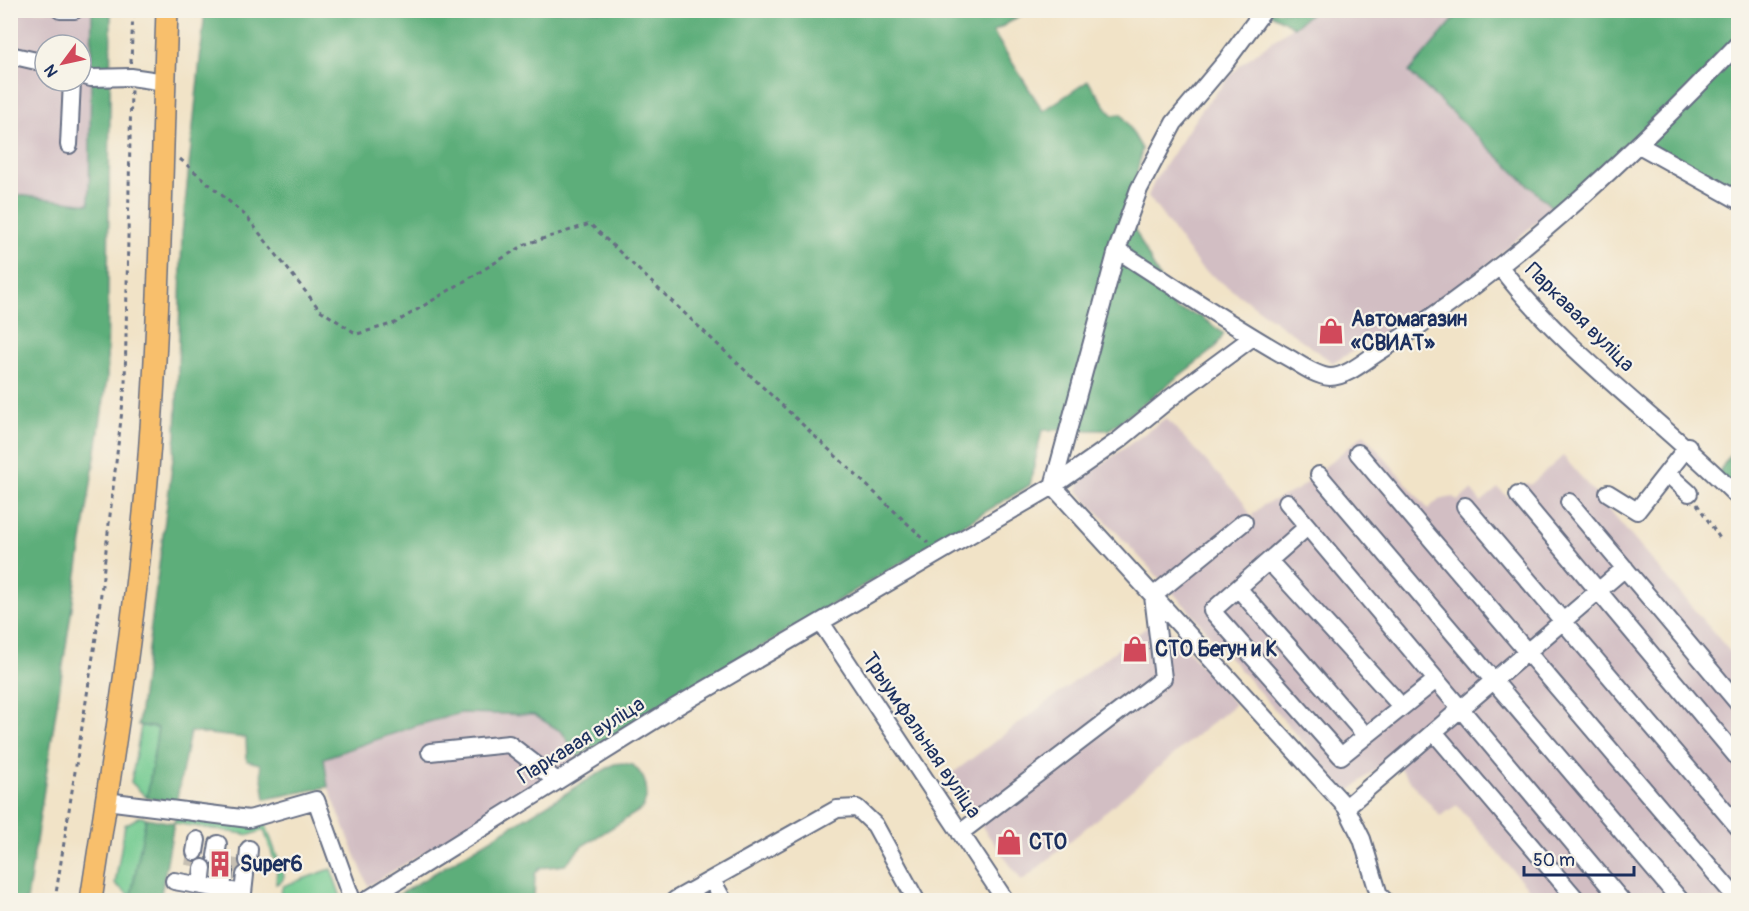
<svg xmlns="http://www.w3.org/2000/svg" width="1749" height="911" viewBox="0 0 1749 911" font-family="Pangolin,sans-serif">
<style>
.industrial{fill:#d2bec3;fill-rule:evenodd}
.green{fill:#72ca90;stroke:#467c77;stroke-width:1.5}
.forest{fill:#5dae7a;stroke:#3c6e6c;stroke-width:1.5}
.lines{fill:none;stroke-linecap:round;stroke-linejoin:round}
.minor-tunnel{stroke:#c6bfb2;stroke-width:16;stroke-dasharray:16 8;stroke-linecap:butt}
.minor-casing{stroke:#666e83;stroke-width:20}
.major-casing{stroke:#666e83;stroke-width:24}
.path{stroke:#666e83;stroke-width:3;stroke-dasharray:4.5 4.5;stroke-linecap:butt}
.minor{stroke:#fff;stroke-width:16}
.major{stroke:#f8bf6c;stroke-width:21}
.labels{text-anchor:middle;stroke-width:4.5;stroke-linejoin:round;paint-order:stroke}
.street-label{font-size:21px;fill:#1b2f5e;stroke:#f7f3e8}
.poi-label{font-size:21px;font-weight:bold;fill:#1b2f5e;stroke:#f7f3e8;text-anchor:start}
</style>
<rect width="100%" height="100%" fill="#f7f3e8"/>
<filter id="ink" filterUnits="userSpaceOnUse"><feTurbulence type="fractalNoise" baseFrequency=".0167" numOctaves="2"/><feDisplacementMap in="SourceGraphic" scale="12" xChannelSelector="R" yChannelSelector="G"/><feConvolveMatrix kernelMatrix="1 2 1 2 8 2 1 2 1" color-interpolation-filters="sRGB"/></filter>
<filter id="wash" filterUnits="userSpaceOnUse"><feTurbulence type="fractalNoise" baseFrequency=".008" numOctaves="4" result="noise"/><feDisplacementMap in="SourceGraphic" scale="24" xChannelSelector="R" yChannelSelector="G"/><feGaussianBlur stdDeviation="1.35" result="paint"/><feColorMatrix in="noise" values="0 0 0 0 0 0 0 0 0 0 0 0 0 0 0 0 0 1.4 0 .05"/><feComposite in="paint" operator="in"/></filter>
<g filter="url(#wash)">
<rect width="100%" height="100%" fill="#f1e3c7"/>
<path class="industrial" d="M1461,10L1409,72L1552,208L1491,262L1447,296L1333,363L1200,267L1148,196L1155,180L1202,109L1240,65L1313,11Z
M11,11H92L89,204L11,194ZM45,45H81V81H45Z
M1166,418L1243,501L1250,515L1256,522L1252,515L1263,505L1297,490L1364,434L1428,509L1438,500L1453,497L1458,501L1471,490L1481,502L1498,488L1508,497L1527,483L1530,485L1563,456L1738,661V900H1538L1457,805L1440,816L1390,757L1347,793L1186,607L1077,490L1083,478Z
M1159,618L1235,704L1022,881L946,778Z
M461,713L534,715L562,732L579,760L368,886L328,787L324,758L418,725Z"/>
<path class="green" d="M141,726L158,728L147,798L131,782Z
M139,817L146,818L131,896L115,884L125,825Z
M176,817L264,820L284,876L282,881L276,884L277,868L264,830L250,835L174,823Z
M331,869L342,900H278L283,886Z"/>
<path class="forest" d="M92,11H111L107,379L27,900H11V194L89,204Z
M205,11H1028L993,32L1043,111L1088,81L1112,115L1122,114L1142,149L1128,216L1175,309L1200,316L1224,334L1215,348L1109,430H1042L1030,485L578,757L562,732L534,715L461,713L418,725L324,758L328,787L265,799L260,764L247,761L246,738L190,732L176,803L147,798L158,728L138,725L176,436L182,234Z
M1266,11H1313L1294,27Z
M1461,11H1738V197L1639,145L1560,215L1409,72Z
M1738,442V497L1717,475Z
M623,763L633,765C647,778 651,792 642,809L582,846L565,865L540,868L535,874L534,900H390L614,764Z
M146,818L174,823L160,900L131,896Z"/>
</g>
<g filter="url(#ink)">
<g class="lines">
<path class="minor-tunnel" d="M193,866L195,852
M214,870L216,856
M235,873L237,859"/>
<g class="minor-casing">
<path id="minor" d="M60,10H75
M10,55L45,63
M81,75L91,78L131,77L165,82
M69,145L72,81
M1639,145L1738,200
M1117,250C1174,286 1230,325 1289,358C1301,365 1316,376 1330,377C1348,377 1368,358 1382,350C1515,266 1630,157 1738,44
M1500,267C1567,355 1661,419 1738,497
M1358,453L1738,900
M1668,474L1689,493
M1319,475L1680,900
M1053,486L1346,807L1362,839L1379,895L1384,900
M1053,486L1117,250L1139,189L1174,123L1227,60L1264,10
M1608,493L1637,511L1688,446
M1518,495L1738,758
M1287,502L1621,900
M1569,502L1738,703
M1465,506L1738,827
M1307,527L1212,611L1341,756L1436,680
M1269,561L1402,707
M1238,588L1366,736
M822,624L1005,900
M1434,732L1577,900
M430,752L509,744L557,781
M106,801L249,819L316,800L352,900
M1346,807L1625,568
M960,833L1163,678L1153,596L1244,522
M195,852L197,840
M216,856L218,844
M248,861L249,849
M712,880L723,900
M174,881L243,893L245,875
M201,885L203,868
M222,889L224,871
M367,900L674,708L1053,486L1119,440L1173,396L1253,337
M675,900L837,809L857,808L875,825L916,900"/>
</g>
<g class="major-casing">
<path id="major" d="M91,900C113,757 136,613 148,469C160,316 162,163 167,10"/>
</g>
<path class="path" d="M131,63L133,10
M180,159L246,216L320,310L357,334L395,323L526,244L590,224L928,543
M1697,504L1721,540
M55,900L96,637L125,384L131,90"/>
<use href="#minor" class="minor"/>
<use href="#major" class="major"/>
</g>
</g>
<defs>
<g id="shop-bare" transform="scale(2.07)"><path d="M-5-2.5h2.3a2.7 3.5 0 0 1 5.4 0H5L5.5 6h-11ZM-1.5-2.5h3a1.5 2.3 0 0 0-3 0Z" fill="#d1495b" stroke="#f7f3e8" stroke-width="2.5" paint-order="stroke"/></g>
<g id="building-bare" transform="scale(2.07)"><path d="M-4-6H4V6H1V3H-1V6H-4ZM-2.5-4.3h1.7v1.8h-1.7ZM.8-4.3h1.7v1.8H.8ZM-2.5-1h1.7V.8h-1.7ZM.8-1h1.7V.8H.8Z" fill="#d1495b" stroke="#f7f3e8" stroke-width="2.5" paint-order="stroke"/></g>
</defs>
<g fill-rule="evenodd">
<use href="#shop-bare" x="1331" y="331"/>
<use href="#shop-bare" x="1135" y="649"/>
<use href="#shop-bare" x="1009" y="842"/>
<use href="#building-bare" x="220" y="864"/>
</g>
<g class="labels">
<g class="street-label">
<text transform="translate(1580 317) rotate(45)" y="7">Паркавая вуліца</text>
<text transform="translate(922 735) rotate(56)" y="7">Трыумфальная вуліца</text>
<text transform="translate(581 740) rotate(-32)" y="7">Паркавая вуліца</text>
</g>
<g class="poi-label">
<text x="1351" y="326">Автомагазин<tspan x="1351" dy="24">«СВИАТ»</tspan></text>
<text x="1155" y="656">СТО Бегун и К</text>
<text x="1029" y="849">СТО</text>
<text x="240" y="871">Super6</text>
</g>
</g>
<rect width="1749" height="911" fill="none" stroke="#f7f3e8" stroke-width="36"/>
<g transform="translate(63 63) rotate(237)"><circle r="28" fill="#f7f3e8" stroke="#9fa5b1" stroke-width="1.5"/>
<path d="M0-4.5L10 22L0 15L-10 22Z" fill="#d1495b"/>
<text y="-9" font-size="16" font-weight="bold" text-anchor="middle" fill="#1b2f5e">N</text>
</g>
<path d="M1524 866v9h110v-9" fill="none" stroke="#1b2f5e" stroke-width="3"/>
<text x="1533" y="866" font-size="18" fill="#1b2f5e" stroke="#f7f3e8" stroke-width="4.5" paint-order="stroke">50 m</text>
</svg>
